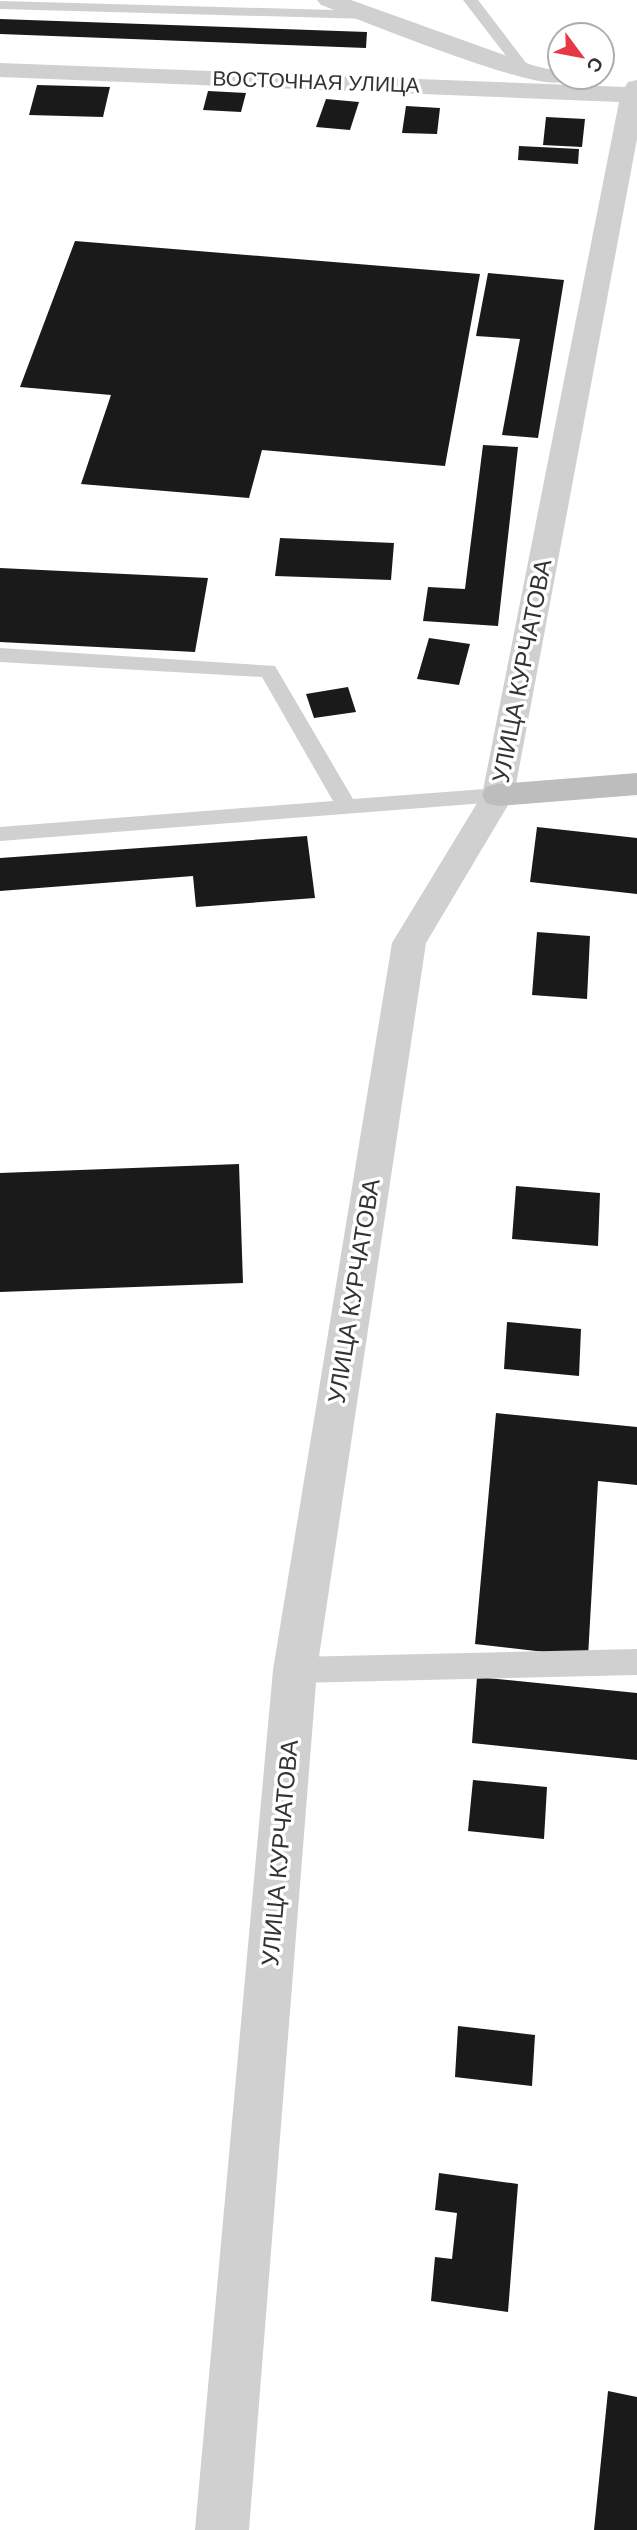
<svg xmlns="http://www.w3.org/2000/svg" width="637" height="2530" viewBox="0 0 637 2530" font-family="Arial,sans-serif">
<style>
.building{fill:#1a1a1a}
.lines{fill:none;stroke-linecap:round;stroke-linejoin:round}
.lane{fill:#d0d0d0;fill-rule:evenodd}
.street{fill:#d0d0d0;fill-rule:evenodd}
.secondary{fill:#bdbdbd;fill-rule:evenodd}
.labels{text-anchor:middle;stroke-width:7;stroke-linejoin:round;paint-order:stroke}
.far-street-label{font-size:21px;fill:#333;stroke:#fff}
.street-label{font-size:24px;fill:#333;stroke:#fff}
</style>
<rect width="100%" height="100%" fill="#fff"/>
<path class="building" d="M0,19L367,32L366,48L0,34Z
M37,85L110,87L103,117L29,115Z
M208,91L246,93L241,112L203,110Z
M326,99L359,102L350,130L316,127Z
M406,106L440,108L437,134L402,133Z
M546,117L585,119L582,147L543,145Z
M519,146L579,149L578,164L518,160Z
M75,241L480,274L445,466L262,450L249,498L81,484L111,395L20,387Z
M488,273L564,280L538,438L502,435L520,339L476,336Z
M483,445L518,447L498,626L423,621L428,587L465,589Z
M280,538L394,543L391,580L275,576Z
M0,568L208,578L195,652L0,642Z
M429,638L470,644L459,685L417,679Z
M348,687L356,712L314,718L306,694Z
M537,827L637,838V894L530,882Z
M307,836L315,898L196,907L193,876L0,891V858Z
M537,932L590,936L587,999L532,995Z
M239,1164L243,1283L0,1292V1173Z
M516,1186L600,1193L598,1246L512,1239Z
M507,1322L581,1329L579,1376L504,1369Z
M496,1413L637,1427V1485L598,1481L588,1657L475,1644Z
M477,1677L637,1693V1760L472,1743Z
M473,1780L547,1787L544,1839L468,1831Z
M458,2026L535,2035L532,2086L455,2077Z
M439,2173L518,2184L508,2312L431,2301L435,2257L452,2259L457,2213L435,2210Z
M608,2391L637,2397V2530H594Z"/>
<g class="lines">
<path class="lane" d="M463,0H478L530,68V74H520Z
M0,1L370,11L377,15L370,19L0,9Z
M0,648L275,666L353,799L498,788L505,790L508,795L505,800L498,802L0,841V827L333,801L262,677L0,662Z
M637,1649V1675L295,1683L285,1679L281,1670L285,1661L295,1657Z"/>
<path class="street" d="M317,0H351L532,65L560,72V77H564L561,82C530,90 361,20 321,5Z
M0,63L625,87L628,82L637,80V139L514,795L426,943L317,1670L249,2530H195L273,1670L392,943L482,795L619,102L0,77Z"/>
<path class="secondary" d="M637,773V795L498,806L486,803L482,795L486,787L498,784Z"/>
</g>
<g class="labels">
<g class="far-street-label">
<text transform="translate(316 82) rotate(2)" y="7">ВОСТОЧНАЯ УЛИЦА</text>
</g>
<g class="street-label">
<text transform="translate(522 671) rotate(-79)" y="8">УЛИЦА КУРЧАТОВА</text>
<text transform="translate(354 1291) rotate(-81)" y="8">УЛИЦА КУРЧАТОВА</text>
<text transform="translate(280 1853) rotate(-85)" y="8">УЛИЦА КУРЧАТОВА</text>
</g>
</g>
<g transform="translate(581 56) rotate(122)"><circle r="33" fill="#ffffff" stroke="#adadad" stroke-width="2"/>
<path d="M0-5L12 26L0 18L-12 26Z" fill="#e63946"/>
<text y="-10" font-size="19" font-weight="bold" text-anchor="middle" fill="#333333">С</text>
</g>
</svg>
